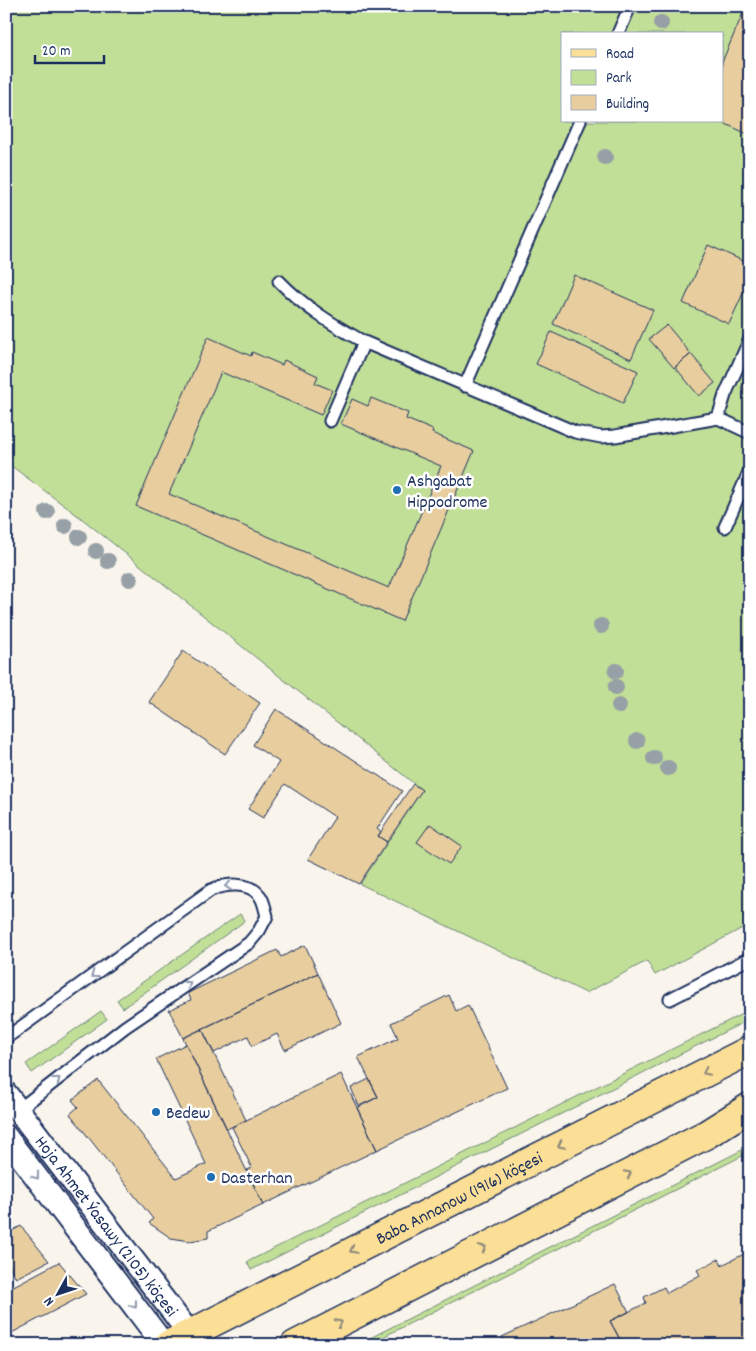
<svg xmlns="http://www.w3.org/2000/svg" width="756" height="1351" viewBox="0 0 756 1351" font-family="Dekko,sans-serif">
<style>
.green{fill:#c2df97;stroke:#6e877a;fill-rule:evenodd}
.building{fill:#e8ce9e;stroke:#1b2f5e}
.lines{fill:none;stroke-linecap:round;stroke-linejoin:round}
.lane-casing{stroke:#1b2f5e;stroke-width:15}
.street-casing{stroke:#1b2f5e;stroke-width:26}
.primary-casing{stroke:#1b2f5e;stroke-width:31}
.lane{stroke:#fff;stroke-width:11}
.street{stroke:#fff;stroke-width:22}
.primary{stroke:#fbdf96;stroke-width:28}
.tree{fill:#96a0a6}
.oneway{stroke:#8d97ae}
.oneway2{stroke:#8b877a}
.poi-dot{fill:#1f6fb2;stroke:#fff;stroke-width:2}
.labels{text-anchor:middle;stroke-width:5;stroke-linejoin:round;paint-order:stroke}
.poi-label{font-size:18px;fill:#1b2f5e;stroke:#fff;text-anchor:start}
.street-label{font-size:18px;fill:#1b2f5e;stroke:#fff}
</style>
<rect width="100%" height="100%" fill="#faf5ec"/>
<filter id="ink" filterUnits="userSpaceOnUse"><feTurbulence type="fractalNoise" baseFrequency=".02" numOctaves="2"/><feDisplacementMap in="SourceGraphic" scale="10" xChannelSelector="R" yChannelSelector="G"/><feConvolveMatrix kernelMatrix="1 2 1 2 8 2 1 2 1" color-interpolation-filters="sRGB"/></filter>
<g filter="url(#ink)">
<path class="green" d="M6,6H750V924L655,975L647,961L586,993L360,884L422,790L81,518L6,462ZM562,34H722V121H562Z
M240,914L244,920L242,923L123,1008L117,1000Z
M750,1010V1019L251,1270L247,1262Z
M101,1011L107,1019L32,1073L26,1064Z
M750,1146V1152L367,1345H356Z"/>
<path class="building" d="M746,6H750V135L719,121H722V62Z
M708,245L750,264V278L729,324L683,303Z
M574,275L653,310L631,359L553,324Z
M667,325L691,354L674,368L649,339Z
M551,332L638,371L623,403L536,364Z
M208,337L251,356L252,352L282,365L284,360L318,376L315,383L332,390L321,415L221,372L169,494L389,588L441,466L341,424L352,399L368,406L371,398L408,413L406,419L433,430L432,433L474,451L402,621L136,506Z
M691,354L715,383L699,396L675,367Z
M750,369V393L741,389Z
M183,651L260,703L225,754L149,702Z
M276,709L402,791L377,829L381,832L378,836L387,842L359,884L308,859L335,817L285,784L263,818L248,809L279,762L253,745Z
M413,784L422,790L387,842L378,836Z
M430,824L462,846L449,864L417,842Z
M305,945L318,973L183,1038L169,1010L191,1000L188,993L277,950L281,957Z
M318,973L341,1023L285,1050L277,1034L252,1046L248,1036L214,1053L202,1029Z
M449,995L456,1011L468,1005L507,1088L377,1150L357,1108L378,1097L358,1057L398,1038L391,1023Z
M202,1029L246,1120L227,1129L183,1038Z
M186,1044L263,1205L208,1231V1238L190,1241L171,1238L149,1223L153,1219L70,1114L78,1107L72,1100L98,1080L176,1178L206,1164L156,1059Z
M341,1074L377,1150L263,1205L247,1170L252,1168L232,1127Z
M369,1079L378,1097L359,1106L351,1088Z
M21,1226L49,1261L16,1278L6,1260V1234Z
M750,1251V1344L623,1345L610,1321L646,1303L644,1297L664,1287L667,1293L700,1275L697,1270L719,1259L722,1265Z
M59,1262L86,1294L6,1336V1290Z
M615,1284L629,1312L610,1321L623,1345H506L502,1337Z"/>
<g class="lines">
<g class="lane-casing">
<path id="lane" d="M618,34L630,6
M279,281C304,307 333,325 364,342L575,432L601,437L615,436L718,418L750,433
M465,386L580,121
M718,418L725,395L750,339
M330,421L364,342
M725,527L750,470
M670,999L750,958
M6,1038L211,890C226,884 249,881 260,896C264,901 265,910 267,916L259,931L249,943L125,1027L18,1110"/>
</g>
<g class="street-casing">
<g id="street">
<path id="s1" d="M6,1094L189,1333"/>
<path d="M6,1137L164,1345"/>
</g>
</g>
<g class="primary-casing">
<g id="primary">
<path id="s2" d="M168,1345L750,1050"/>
<path d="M295,1345L707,1134L750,1107"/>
</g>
</g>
<use href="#lane" class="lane"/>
<use href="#street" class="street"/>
<use href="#primary" class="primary"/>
</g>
<g class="tree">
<circle cx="661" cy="23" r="8"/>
<circle cx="605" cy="157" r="8"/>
<circle cx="47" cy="512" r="8"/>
<circle cx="65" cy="526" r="8"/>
<circle cx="79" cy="537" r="8"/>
<circle cx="96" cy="551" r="8"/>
<circle cx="108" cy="561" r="8"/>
<circle cx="130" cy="579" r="8"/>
<circle cx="601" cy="626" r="8"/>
<circle cx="616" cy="671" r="8"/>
<circle cx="616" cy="687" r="8"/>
<circle cx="619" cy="706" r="8"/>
<circle cx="637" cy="741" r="8"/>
<circle cx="654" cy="758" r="8"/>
<circle cx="668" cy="768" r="8"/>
</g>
<defs><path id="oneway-chevron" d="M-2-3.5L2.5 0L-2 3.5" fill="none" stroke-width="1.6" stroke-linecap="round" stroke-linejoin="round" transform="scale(1.25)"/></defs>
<g class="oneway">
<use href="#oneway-chevron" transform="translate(228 886) rotate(175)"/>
<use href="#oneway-chevron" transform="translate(94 975) rotate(144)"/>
<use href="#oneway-chevron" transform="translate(188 984) rotate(-34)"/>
<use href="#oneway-chevron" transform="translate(57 1080) rotate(-38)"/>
<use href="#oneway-chevron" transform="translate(36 1176) rotate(53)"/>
<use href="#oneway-chevron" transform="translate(134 1305) rotate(53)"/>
</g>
<g class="oneway2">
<use href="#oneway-chevron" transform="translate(706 1072) rotate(154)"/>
<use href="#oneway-chevron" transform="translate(561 1145) rotate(153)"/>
<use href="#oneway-chevron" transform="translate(628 1174) rotate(-27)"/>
<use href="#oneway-chevron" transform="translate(483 1248) rotate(-27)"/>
<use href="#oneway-chevron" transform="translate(353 1250) rotate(153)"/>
<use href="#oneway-chevron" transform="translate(339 1323) rotate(-27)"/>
</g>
</g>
<g class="poi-dot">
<circle cx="397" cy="490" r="5"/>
<circle cx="156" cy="1112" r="5"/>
<circle cx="211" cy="1177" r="5"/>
</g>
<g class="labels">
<g class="poi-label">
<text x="407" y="486">Ashgabat<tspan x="407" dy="21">Hippodrome</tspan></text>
<text x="166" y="1118">Bedew</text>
<text x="221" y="1183">Dasterhan</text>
</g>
<g class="street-label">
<text dy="6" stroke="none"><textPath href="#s2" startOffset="326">Baba Annanow (1916) köçesi</textPath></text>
<text dy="6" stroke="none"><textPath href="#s1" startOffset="166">Hoja Ahmet Ýasawy (2105) köçesi</textPath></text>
</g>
</g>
<rect width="756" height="1351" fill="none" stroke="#fff" stroke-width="25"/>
<rect x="12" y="12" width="731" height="1326" fill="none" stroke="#1b2f5e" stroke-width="2" filter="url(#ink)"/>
<rect x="561" y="32" width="162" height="90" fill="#ffffff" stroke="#a4acbf"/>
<rect x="571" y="49" width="25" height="8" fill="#fbdf96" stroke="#a4acbf"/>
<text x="606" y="58" font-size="15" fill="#1b2f5e">Road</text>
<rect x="571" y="70" width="25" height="15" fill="#c2df97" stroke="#a4acbf"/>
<text x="606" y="82" font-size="15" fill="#1b2f5e">Park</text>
<rect x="571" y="95" width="25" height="15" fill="#e8ce9e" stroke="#a4acbf"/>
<text x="606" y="108" font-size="15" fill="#1b2f5e">Building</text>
<g transform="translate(58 1294) rotate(230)" stroke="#ffffff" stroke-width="4" paint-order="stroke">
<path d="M0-4L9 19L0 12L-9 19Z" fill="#1b2f5e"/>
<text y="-8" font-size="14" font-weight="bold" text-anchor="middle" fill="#1b2f5e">N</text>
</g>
<path d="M35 55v8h69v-8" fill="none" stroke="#1b2f5e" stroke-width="2.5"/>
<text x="42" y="55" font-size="15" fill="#1b2f5e" stroke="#ffffff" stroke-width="4" paint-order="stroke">20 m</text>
</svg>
